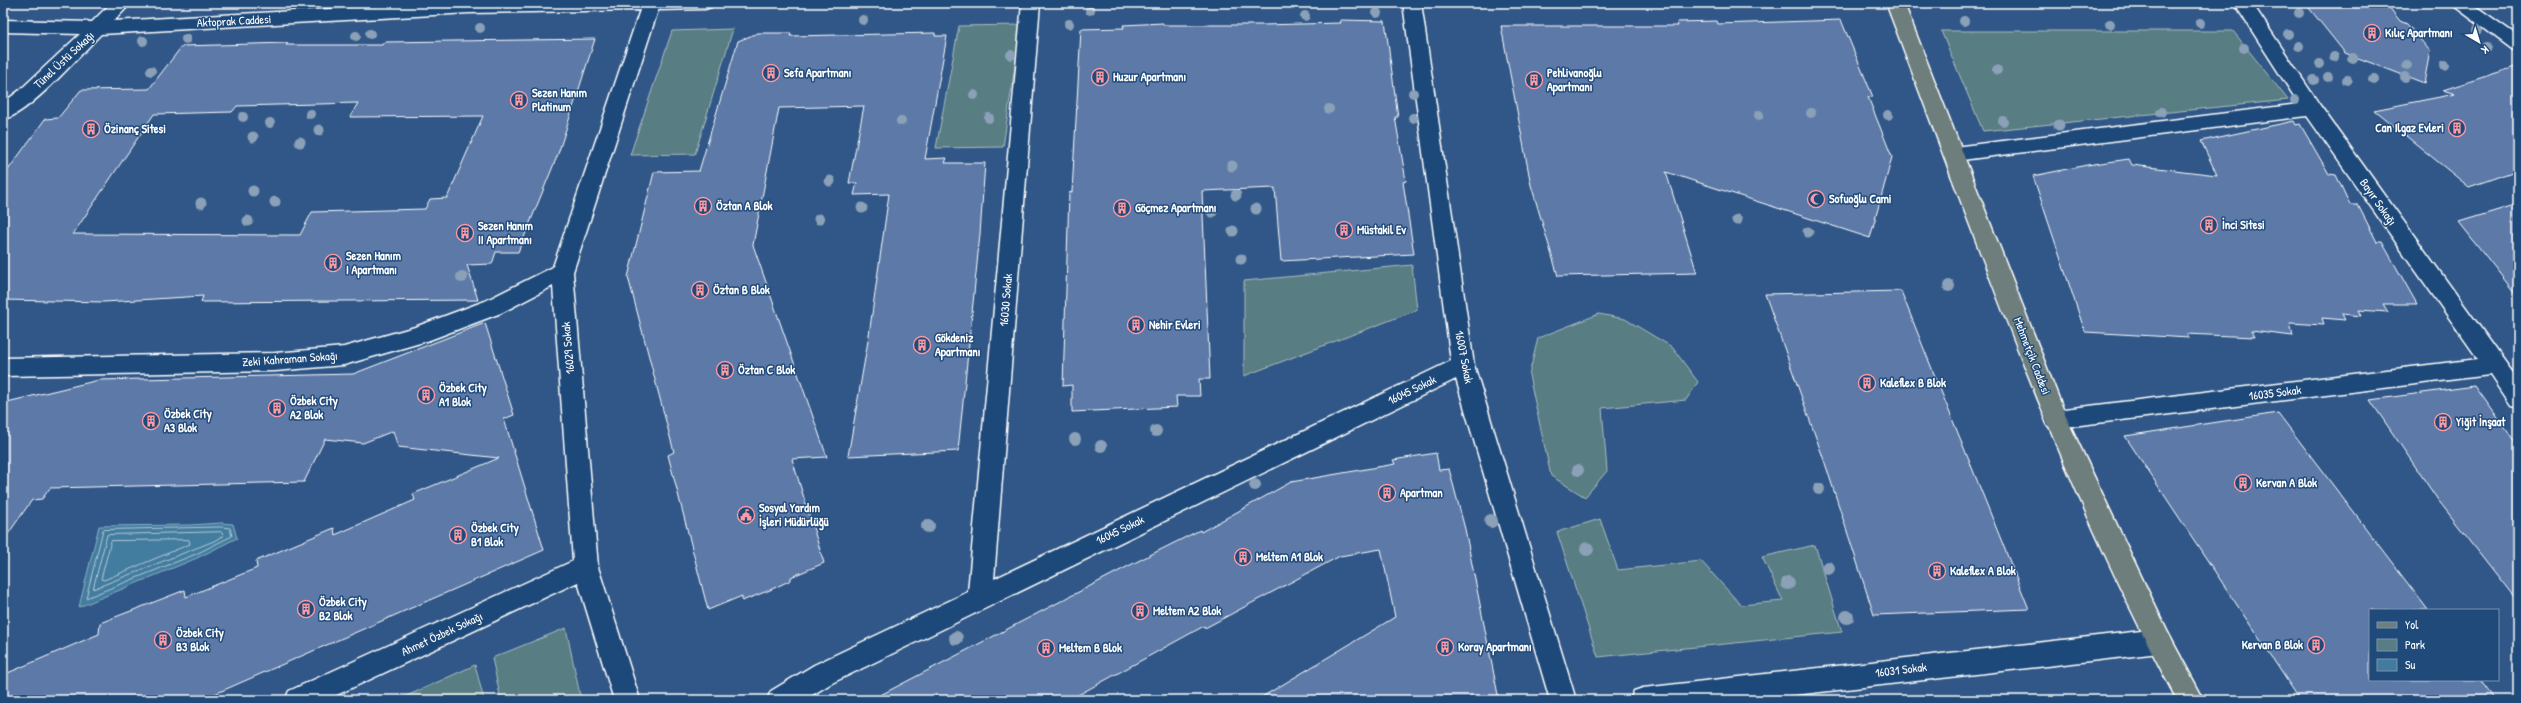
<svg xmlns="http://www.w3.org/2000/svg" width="2521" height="703" viewBox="0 0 2521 703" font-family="'Patrick Hand',sans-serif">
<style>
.green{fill:#587d83;stroke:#acbec1}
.water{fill:#437b9e;stroke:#8eb0c5}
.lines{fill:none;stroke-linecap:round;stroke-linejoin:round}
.shore{stroke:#b4cad8;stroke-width:1}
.building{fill:#5b79a8;stroke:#fff;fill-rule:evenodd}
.minor-casing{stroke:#fff;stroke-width:3}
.major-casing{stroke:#fff;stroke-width:3}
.minor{fill:#1f4a7a;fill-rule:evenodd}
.major{fill:#6d7e7c;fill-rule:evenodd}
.tree{fill:#8ba1b8}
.labels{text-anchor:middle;stroke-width:3;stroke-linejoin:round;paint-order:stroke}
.street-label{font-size:12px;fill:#fff;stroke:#1f4a7a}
.poi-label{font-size:12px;font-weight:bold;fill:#fff;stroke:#1f4a7a;text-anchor:start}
</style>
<rect width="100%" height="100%" fill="#305787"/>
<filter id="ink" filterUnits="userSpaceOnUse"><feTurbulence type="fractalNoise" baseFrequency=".025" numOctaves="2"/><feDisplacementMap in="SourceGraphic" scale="8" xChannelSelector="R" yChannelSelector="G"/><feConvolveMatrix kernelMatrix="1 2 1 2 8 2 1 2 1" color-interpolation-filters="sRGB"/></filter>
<g filter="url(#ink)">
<path class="green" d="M1021,25L1003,147L936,148L959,26Z
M733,29L695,154L630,155L672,31Z
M1941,31H2233L2288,100L1983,131Z
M1412,265L1417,310L1244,376V281Z
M1599,314L1625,319L1672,347L1698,382L1686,400L1602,408L1607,471L1585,497L1551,476L1529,375L1538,338Z
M1600,519L1618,570L1701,561L1741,605L1783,601L1762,557L1815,545L1842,632L1598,657L1557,532Z
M566,628L581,700H501L492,658Z
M475,665L484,700H398Z"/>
<path class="water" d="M221,523L233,524L237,538L197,558L79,607L99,526L190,525Z"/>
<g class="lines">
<path class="shore" d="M221,527L230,528L232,536L196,554L86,598L103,530Z
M221,532L224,535L214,541L93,589L107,535Z
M189,540L190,544L104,580L101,579L111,541Z"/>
</g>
<path class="building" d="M2305,3H2378L2389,7L2400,21L2407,24L2430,51L2424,83L2345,53Z
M1340,20L1385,21L1398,117H1395L1406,181L1403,182L1414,254L1281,261L1275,188L1202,191L1210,379H1199L1200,396H1176L1177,407L1072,412V385L1063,386L1069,193L1072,192L1081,29L1124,28L1123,25L1163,23V25H1263L1341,23Z
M1841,20L1873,97H1868L1892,157L1870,238L1666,172L1697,273L1558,276L1531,185L1501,26H1678L1677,22L1717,21L1718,24Z
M758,33H791L790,36L935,33V36H947L925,159L947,158L945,163H985L980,234L958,451L848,456L869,335L889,194L854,195L857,183H849L864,106L779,108L753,245L827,457L792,459L824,563L791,577V580L770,590L742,601V596L708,610L668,455L674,452L628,277L654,172L699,171L738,41Z
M595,39L558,154L518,252H496L492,264L467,265L478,300L201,302L203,296L104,302L3,300V177L45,119L58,118L81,90L149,89L182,46L288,43L286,45H382L384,42ZM358,103L350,117L483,116L447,198L430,199L425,209L312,212L300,235L73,234L154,114L232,112L237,106Z
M2518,66V170L2469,187L2374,110L2455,94L2443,90Z
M2294,121L2296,125L2300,124L2329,174L2336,175L2350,205H2358L2377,242H2382L2417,304H2383L2388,312L2359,310L2362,316L2342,314L2345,320L2322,318L2324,325L2290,323L2293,336L2251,331L2254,337L2186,334L2189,338L2085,332L2033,176L2087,165L2129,159L2132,165L2217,175L2201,141Z
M2518,204V297L2459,222Z
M1901,291L1924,349L2029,609L1874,615L1825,463L1765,294Z
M485,323L514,415L504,419L544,550L201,700H3V675L99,634L100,623L185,590L186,597L257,568L256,561L334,528L335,535L415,500L413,494L499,458L398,447L393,431L363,443L325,439L304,482L50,488L42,499L32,500L3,541V403L99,380L353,374Z
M2475,386L2518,446V602L2438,500L2370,400Z
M2278,413L2428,610H2370V680H2480L2495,700H2300L2125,436Z
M1436,453L1439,470L1449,469L1465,529L1499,700H1257L1395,617L1381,549L1340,556L1205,628L1204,626L1069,700H871L1142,559L1200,530L1201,532L1291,482L1395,464L1393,460Z"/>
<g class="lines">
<g class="minor-casing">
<path id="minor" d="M111,3H131L114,21L437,3H714L711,7L705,9L658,10L573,272L598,567L640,700H614L578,582L326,700H285L289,691L573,561L553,286L501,313L427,341L344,365L275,371L3,376V358L275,353L344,347L415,327L485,301L553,267L640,10L469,13L101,34C79,56 31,112 3,120V103L20,90L80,34L3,32V20L92,22Z
M1022,3H1040L994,579L1451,361L1403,3H1421L1474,365L1576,700H1550L1456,379L832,683L804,700H767L771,691L814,665L968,592Z
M2234,3H2252L2319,104L2518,380V407L2510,405L2490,375L2056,428L2048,426L2045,419L2048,412L2056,410L2478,359L2307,116L1954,161L1947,159L1944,154L1947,149L1954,147L2299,104Z
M2450,3H2471L2518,36V51L2512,49Z
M2159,629L2168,633L2172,641L2168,649L2159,653L1751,700H1630L1634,691L1643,688Z"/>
</g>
<g class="major-casing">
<path id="major" d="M1886,3H1904L2067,419L2168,633L2204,700H2177C2058,478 1976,238 1886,3Z"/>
</g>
<use href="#minor" class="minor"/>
<use href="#major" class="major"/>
</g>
<g class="tree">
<circle cx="1090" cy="10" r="5"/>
<circle cx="1377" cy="13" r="5"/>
<circle cx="2299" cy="13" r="5"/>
<circle cx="1305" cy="16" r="5"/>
<circle cx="863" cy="20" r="5"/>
<circle cx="1964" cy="21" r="5"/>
<circle cx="2200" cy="23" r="5"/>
<circle cx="1069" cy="24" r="5"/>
<circle cx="2110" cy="24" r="5"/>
<circle cx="480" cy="28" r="5"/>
<circle cx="2478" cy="30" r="5"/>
<circle cx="370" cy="34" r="5"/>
<circle cx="2288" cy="34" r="5"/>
<circle cx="356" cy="36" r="5"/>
<circle cx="186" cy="39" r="5"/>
<circle cx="143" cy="41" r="5"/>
<circle cx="2299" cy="46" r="5"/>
<circle cx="2486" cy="47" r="5"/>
<circle cx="2244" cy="48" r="5"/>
<circle cx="1011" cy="55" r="5"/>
<circle cx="2334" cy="57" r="5"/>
<circle cx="2353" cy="58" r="5"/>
<circle cx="2320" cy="64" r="5"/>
<circle cx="2407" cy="65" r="5"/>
<circle cx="2445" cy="65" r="5"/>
<circle cx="1997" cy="70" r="5"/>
<circle cx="151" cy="71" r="5"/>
<circle cx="2328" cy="77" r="5"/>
<circle cx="2405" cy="77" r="5"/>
<circle cx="2374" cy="79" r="5"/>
<circle cx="2314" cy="80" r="5"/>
<circle cx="2347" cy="80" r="5"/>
<circle cx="1413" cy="93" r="5"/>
<circle cx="974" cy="95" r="5"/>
<circle cx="2295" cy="100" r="5"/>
<circle cx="1329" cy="109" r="5"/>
<circle cx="2161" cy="112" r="5"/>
<circle cx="1811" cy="113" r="5"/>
<circle cx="310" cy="114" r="5"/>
<circle cx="1759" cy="115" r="5"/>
<circle cx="1888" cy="115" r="5"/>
<circle cx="243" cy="117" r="5"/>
<circle cx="989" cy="118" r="5"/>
<circle cx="1413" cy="118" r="5"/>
<circle cx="901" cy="121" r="5"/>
<circle cx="2003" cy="121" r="5"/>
<circle cx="270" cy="123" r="5"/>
<circle cx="2059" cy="125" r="5.5"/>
<circle cx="319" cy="130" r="5.5"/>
<circle cx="253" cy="137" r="5.5"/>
<circle cx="300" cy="142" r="5.5"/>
<circle cx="1232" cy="166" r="5.5"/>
<circle cx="830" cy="181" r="5.5"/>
<circle cx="253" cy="191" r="5.5"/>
<circle cx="1236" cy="195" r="5.5"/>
<circle cx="275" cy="202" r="5.5"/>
<circle cx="201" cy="203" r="5.5"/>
<circle cx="862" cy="208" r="5.5"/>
<circle cx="1256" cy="209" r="5.5"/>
<circle cx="1212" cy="212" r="5.5"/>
<circle cx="819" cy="219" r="5.5"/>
<circle cx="1737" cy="220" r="5.5"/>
<circle cx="248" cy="221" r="5.5"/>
<circle cx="1233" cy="231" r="5.5"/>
<circle cx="1808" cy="232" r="5.5"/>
<circle cx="1241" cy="259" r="5.5"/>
<circle cx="462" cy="277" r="6"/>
<circle cx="1949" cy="286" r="6"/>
<circle cx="1156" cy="431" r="6"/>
<circle cx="1075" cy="439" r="6"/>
<circle cx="1101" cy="446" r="6"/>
<circle cx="1578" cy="470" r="6"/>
<circle cx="1255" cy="485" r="6"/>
<circle cx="1819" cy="489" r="6"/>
<circle cx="1491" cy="521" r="7"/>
<circle cx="928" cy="526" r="7"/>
<circle cx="1587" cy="549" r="7"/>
<circle cx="1828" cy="568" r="7"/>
<circle cx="1788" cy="583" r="7"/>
<circle cx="1847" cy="617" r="7"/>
<circle cx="956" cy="638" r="7"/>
</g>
</g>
<defs>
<g id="building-ring" transform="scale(0.9)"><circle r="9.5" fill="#1f4a7a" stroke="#ff9aa2" stroke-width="1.5"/><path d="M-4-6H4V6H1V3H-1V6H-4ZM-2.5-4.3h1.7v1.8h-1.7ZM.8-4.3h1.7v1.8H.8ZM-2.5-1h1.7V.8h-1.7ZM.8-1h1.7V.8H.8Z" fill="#ff9aa2"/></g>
<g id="mosque-ring" transform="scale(0.9)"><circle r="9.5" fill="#1f4a7a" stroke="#ff9aa2" stroke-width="1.5"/><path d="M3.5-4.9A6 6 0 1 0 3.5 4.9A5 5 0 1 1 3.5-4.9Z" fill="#ff9aa2"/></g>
<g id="civic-ring" transform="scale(0.9)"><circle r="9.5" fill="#1f4a7a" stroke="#ff9aa2" stroke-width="1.5"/><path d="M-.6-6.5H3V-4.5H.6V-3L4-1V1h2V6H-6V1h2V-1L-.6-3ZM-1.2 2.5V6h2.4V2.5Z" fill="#ff9aa2"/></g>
</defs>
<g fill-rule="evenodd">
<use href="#building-ring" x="2372" y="33"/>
<use href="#building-ring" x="771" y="73"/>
<use href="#building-ring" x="1100" y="77"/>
<use href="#building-ring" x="1534" y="80"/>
<use href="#building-ring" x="519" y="100"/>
<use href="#building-ring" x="2457" y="128"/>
<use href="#building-ring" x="91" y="129"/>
<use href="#mosque-ring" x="1816" y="199"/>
<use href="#building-ring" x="703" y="206"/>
<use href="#building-ring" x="1122" y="208"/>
<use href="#building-ring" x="2209" y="225"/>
<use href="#building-ring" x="1344" y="230"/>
<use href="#building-ring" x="465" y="233"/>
<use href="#building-ring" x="333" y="263"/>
<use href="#building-ring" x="700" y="290"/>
<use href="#building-ring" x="1136" y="325"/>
<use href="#building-ring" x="922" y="345"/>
<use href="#building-ring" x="725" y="370"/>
<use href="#building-ring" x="1867" y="383"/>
<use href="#building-ring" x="426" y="395"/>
<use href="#building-ring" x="277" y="408"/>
<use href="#building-ring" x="151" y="421"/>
<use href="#building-ring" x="2443" y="422"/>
<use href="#building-ring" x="2243" y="483"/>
<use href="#building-ring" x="1387" y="493"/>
<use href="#civic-ring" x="746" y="515"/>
<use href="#building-ring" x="458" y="535"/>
<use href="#building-ring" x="1243" y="557"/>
<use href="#building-ring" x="1937" y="571"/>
<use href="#building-ring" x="306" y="609"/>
<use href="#building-ring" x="1140" y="611"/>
<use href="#building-ring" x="163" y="640"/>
<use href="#building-ring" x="2316" y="645"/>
<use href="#building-ring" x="1445" y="647"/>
<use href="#building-ring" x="1046" y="648"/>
</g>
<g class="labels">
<g class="street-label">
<text transform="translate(234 21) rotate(-3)" y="4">Aktoprak Caddesi</text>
<text transform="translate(64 60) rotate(-43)" y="4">Tünel Üstü Sokağı</text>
<text transform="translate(2378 202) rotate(55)" y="4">Bayır Sokağı</text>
<text transform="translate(1006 300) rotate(-85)" y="4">16030 Sokak</text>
<text transform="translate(568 348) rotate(-95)" y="4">16029 Sokak</text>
<text transform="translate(2032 356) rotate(69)" y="4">Mehmetçik Caddesi</text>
<text transform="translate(1464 357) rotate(79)" y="4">16007 Sokak</text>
<text transform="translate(290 359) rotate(-4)" y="4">Zeki Kahraman Sokağı</text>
<text transform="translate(1412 390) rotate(-26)" y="4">16045 Sokak</text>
<text transform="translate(2275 393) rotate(-7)" y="4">16035 Sokak</text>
<text transform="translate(1120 530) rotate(-26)" y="4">16045 Sokak</text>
<text transform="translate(442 634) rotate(-25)" y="4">Ahmet Özbek Sokağı</text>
<text transform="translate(1901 670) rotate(-7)" y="4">16031 Sokak</text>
</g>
<g class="poi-label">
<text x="2385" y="37">Kılıç Apartmanı</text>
<text x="784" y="77">Sefa Apartmanı</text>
<text x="1547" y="77">Pehlivanoğlu<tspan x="1547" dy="14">Apartmanı</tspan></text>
<text x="1113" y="81">Huzur Apartmanı</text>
<text x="532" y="97">Sezen Hanım<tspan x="532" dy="14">Platinum</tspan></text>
<text x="2444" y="132" text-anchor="end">Can Ilgaz Evleri</text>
<text x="104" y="133">Özinanç Sitesi</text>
<text x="1829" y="203">Sofuoğlu Cami</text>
<text x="716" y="210">Öztan A Blok</text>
<text x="1135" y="212">Göçmez Apartmanı</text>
<text x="2222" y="229">İnci Sitesi</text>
<text x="478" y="230">Sezen Hanım<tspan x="478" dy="14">II Apartmanı</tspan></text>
<text x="1357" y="234">Müstakil Ev</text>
<text x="346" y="260">Sezen Hanım<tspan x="346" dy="14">I Apartmanı</tspan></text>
<text x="713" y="294">Öztan B Blok</text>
<text x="1149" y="329">Nehir Evleri</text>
<text x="935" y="342">Gökdeniz<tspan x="935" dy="14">Apartmanı</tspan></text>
<text x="738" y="374">Öztan C Blok</text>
<text x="1880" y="387">Kaleflex B Blok</text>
<text x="439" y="392">Özbek City<tspan x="439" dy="14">A1 Blok</tspan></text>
<text x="290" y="405">Özbek City<tspan x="290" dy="14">A2 Blok</tspan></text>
<text x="164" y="418">Özbek City<tspan x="164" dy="14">A3 Blok</tspan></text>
<text x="2456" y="426">Yiğit İnşaat</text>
<text x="2256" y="487">Kervan A Blok</text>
<text x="1400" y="497">Apartman</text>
<text x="759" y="512">Sosyal Yardım<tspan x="759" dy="14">İşleri Müdürlüğü</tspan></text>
<text x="471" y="532">Özbek City<tspan x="471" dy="14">B1 Blok</tspan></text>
<text x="1256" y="561">Meltem A1 Blok</text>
<text x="1950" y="575">Kaleflex A Blok</text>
<text x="319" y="606">Özbek City<tspan x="319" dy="14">B2 Blok</tspan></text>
<text x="1153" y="615">Meltem A2 Blok</text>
<text x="176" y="637">Özbek City<tspan x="176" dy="14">B3 Blok</tspan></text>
<text x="2303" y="649" text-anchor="end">Kervan B Blok</text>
<text x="1458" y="651">Koray Apartmanı</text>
<text x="1059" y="652">Meltem B Blok</text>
</g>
</g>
<rect width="2521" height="703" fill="none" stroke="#1f4a7a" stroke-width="16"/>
<rect x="8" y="8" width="2505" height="687" fill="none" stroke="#fff" stroke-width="1.5" filter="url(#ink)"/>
<rect x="2369" y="609" width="130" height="72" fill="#1f4a7a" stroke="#7992af"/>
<rect x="2377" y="622" width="20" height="6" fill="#6d7e7c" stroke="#7992af"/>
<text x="2405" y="629" font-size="12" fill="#ffffff">Yol</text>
<rect x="2377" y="639" width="20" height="12" fill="#587d83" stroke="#7992af"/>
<text x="2405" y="649" font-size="12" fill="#ffffff">Park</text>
<rect x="2377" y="659" width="20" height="12" fill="#437b9e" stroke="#7992af"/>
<text x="2405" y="669" font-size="12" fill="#ffffff">Su</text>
<g transform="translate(2479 42) rotate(142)" stroke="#1f4a7a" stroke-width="3" paint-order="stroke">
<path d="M0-3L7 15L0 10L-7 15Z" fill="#ffffff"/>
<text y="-6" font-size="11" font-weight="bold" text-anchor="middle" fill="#ffffff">K</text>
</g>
</svg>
